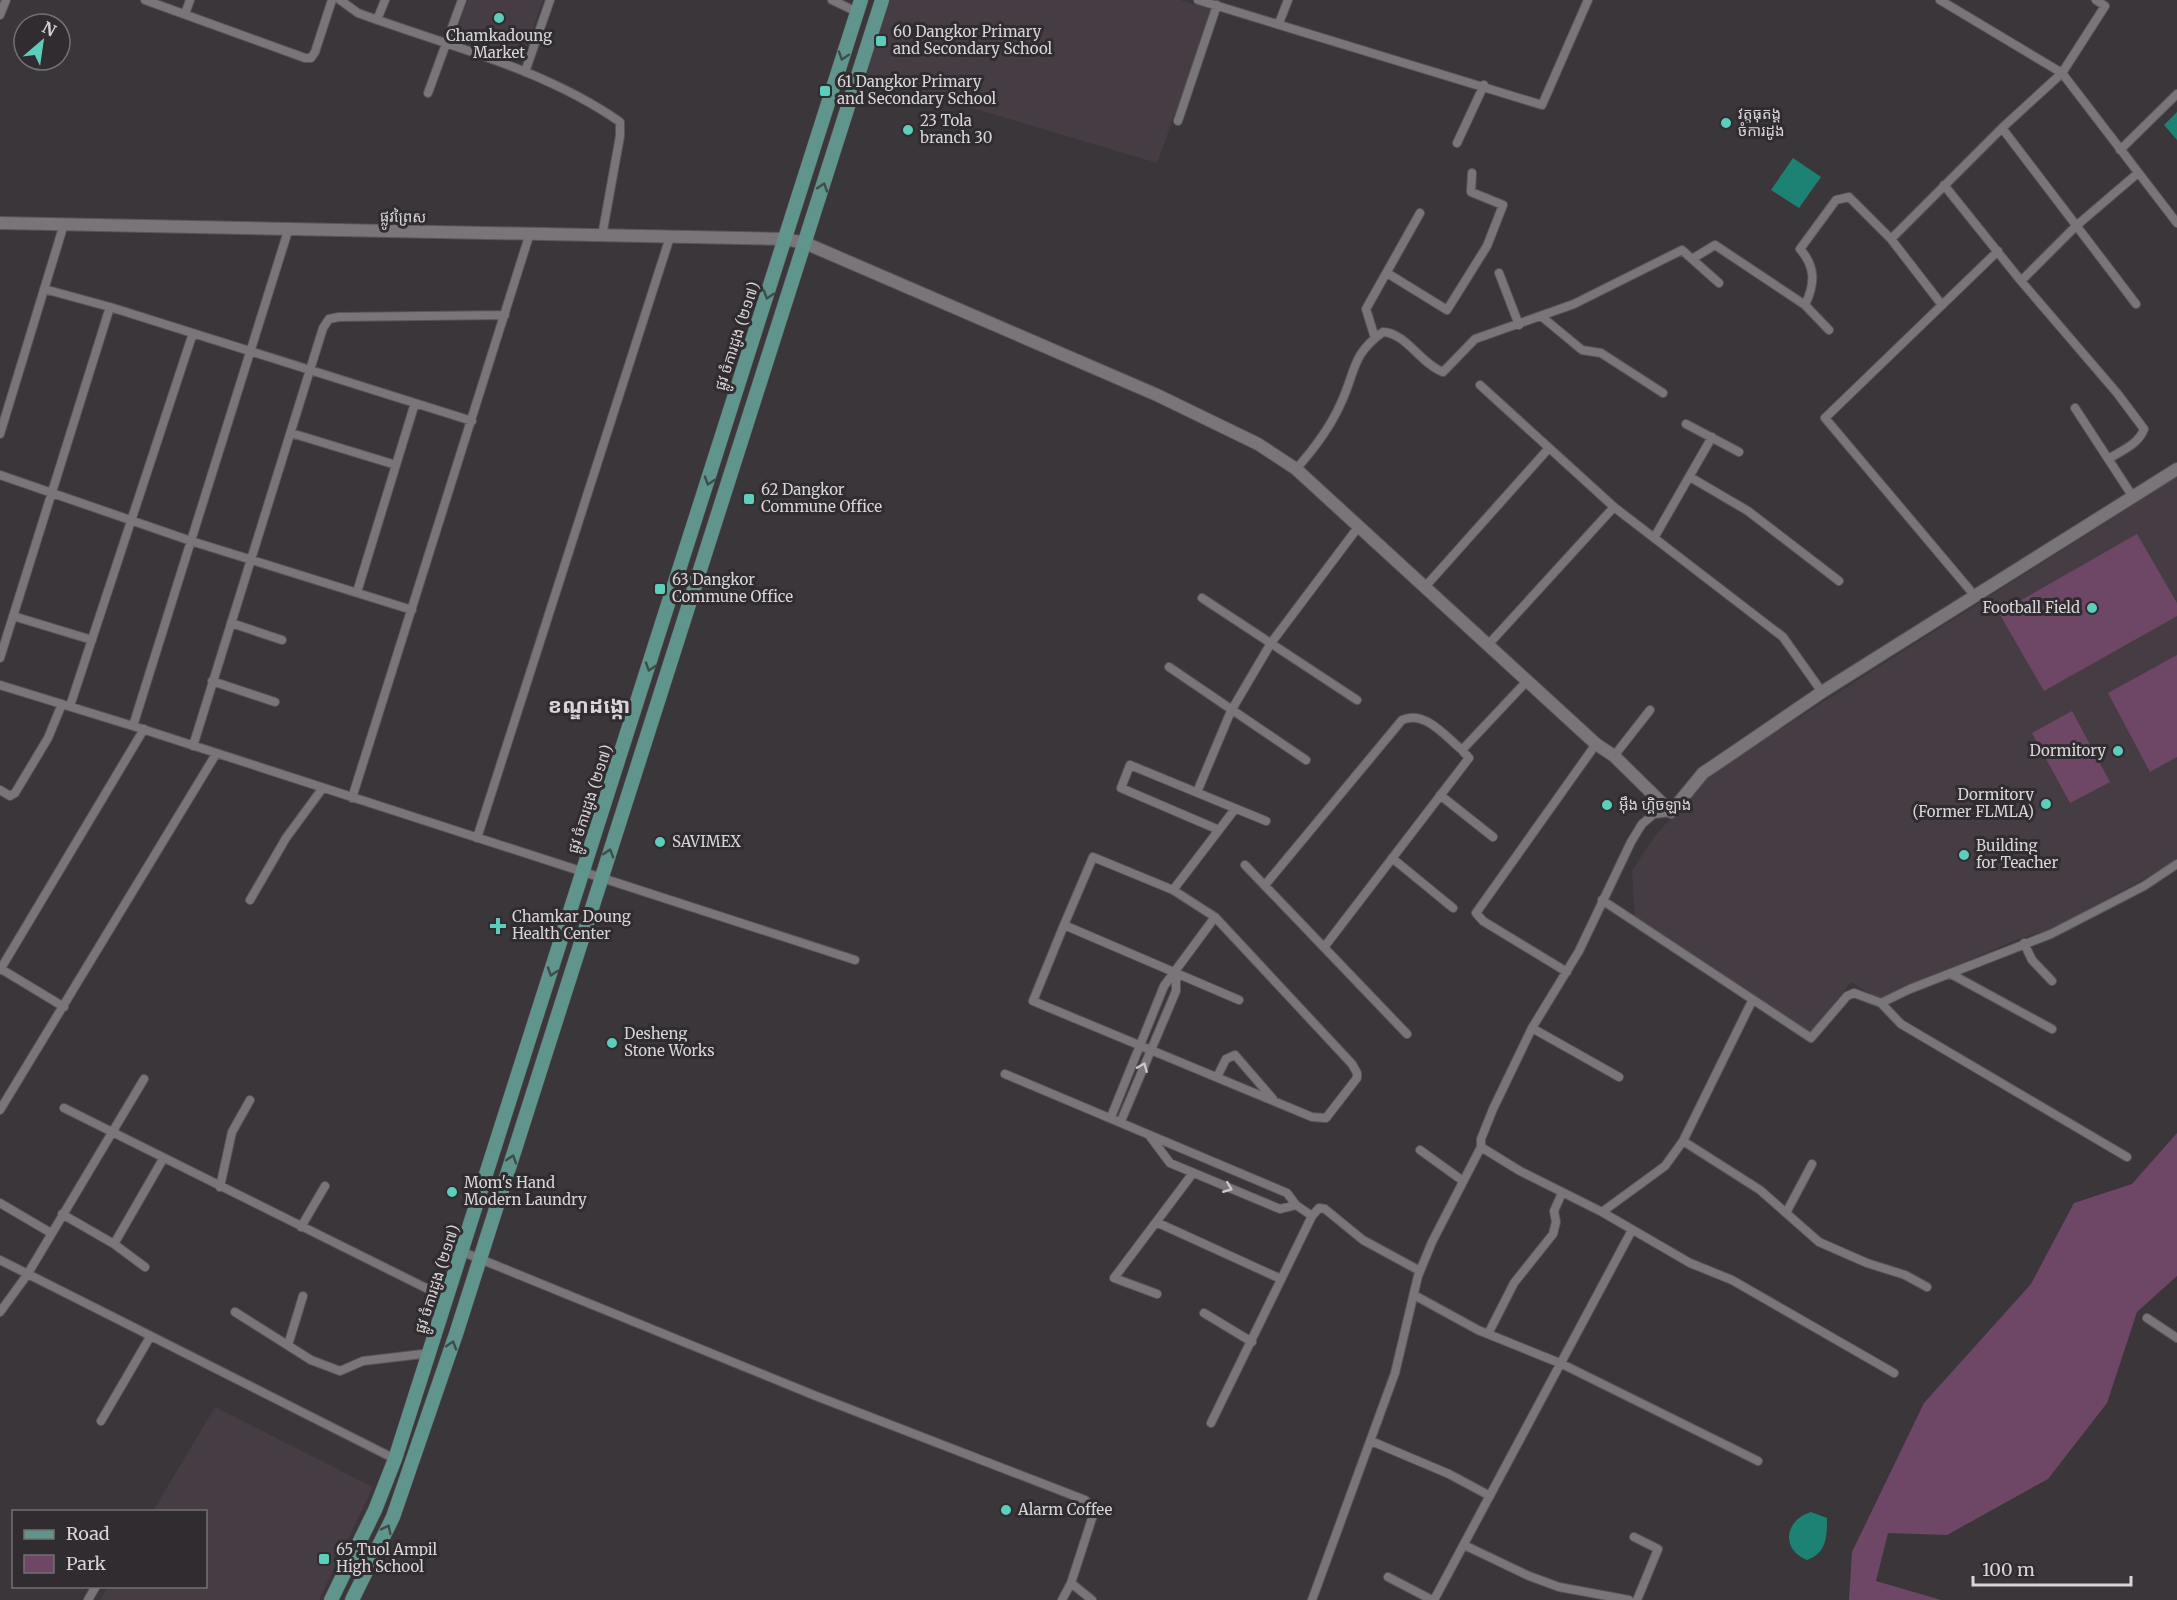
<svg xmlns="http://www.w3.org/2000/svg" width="2177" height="1600" viewBox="0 0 2177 1600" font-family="Merriweather,'Noto Sans Khmer',serif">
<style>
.built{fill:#463d44}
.green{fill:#6f4766}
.water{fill:#1c8273}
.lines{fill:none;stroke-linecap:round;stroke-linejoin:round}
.street-casing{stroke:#585457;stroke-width:10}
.secondary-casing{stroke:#585457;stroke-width:14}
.primary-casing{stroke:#585457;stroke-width:15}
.street{stroke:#797578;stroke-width:8}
.secondary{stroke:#797578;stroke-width:12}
.primary{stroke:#5f958c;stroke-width:14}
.oneway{stroke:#3e4c4b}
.oneway2{stroke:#c9c7c9}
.poi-dot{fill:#5ccebb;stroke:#302c2f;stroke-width:2}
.labels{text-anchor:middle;stroke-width:6;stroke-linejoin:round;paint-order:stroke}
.poi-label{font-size:15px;fill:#d7d5d7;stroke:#302c2f;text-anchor:start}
.street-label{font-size:15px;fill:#d7d5d7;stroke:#302c2f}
.district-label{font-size:21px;font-weight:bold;fill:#d9d4d7;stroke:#302c2f}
</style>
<rect width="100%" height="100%" fill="#3a3639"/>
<path class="built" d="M468,0H543L522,60L455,36Z
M890,0H1180L1213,10L1157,163L865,76Z
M2177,477V861L2051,929L2018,939L1879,999L1851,982L1808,1035L1635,919L1632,871L1652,840L1707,776Z
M215,1407L373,1487L319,1600H100L108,1587L206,1586V1512L153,1511Z"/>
<path class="green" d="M2137,534L2177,603V616L2044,691L1999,613Z
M2177,655V757L2150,772L2108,693Z
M2072,711L2110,782L2070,803L2032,733Z
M2177,1133V1276L2137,1312L2107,1403L2048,1479L1947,1535L1888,1533L1876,1581L1941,1600H1849L1852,1552L1924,1403L2031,1284L2074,1203L2132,1184Z"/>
<path class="water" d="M2177,112V140L2164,125Z
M1793,158L1821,177L1799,208L1771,190Z
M1811,1512L1827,1518C1827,1536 1827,1553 1807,1560C1780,1549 1785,1520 1811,1512Z"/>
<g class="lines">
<g class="street-casing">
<path id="street" d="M145,0L305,58H311L315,52L332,0
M340,0L358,13C445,45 543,68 620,122V136L602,236
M832,0L857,12
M1198,0L1542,105L1588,0
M1940,0L2062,73L2177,223
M185,14L190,0
M0,15L6,0
M377,20L385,0
M1279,23L1288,0
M525,72L550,0
M428,93L462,0
M1178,121L1217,5
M2002,128L2136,304
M1457,143L1484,85
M2120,150L2177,94
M1944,185L2021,281L2117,393L2144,429C2139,444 2121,451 2108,459
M1891,239L2002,128L2062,73L2105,6L2096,0
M1692,259L1719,283
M1387,273L1447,310L1487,246L1503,205L1471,192L1472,173
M1499,273L1519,325
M2021,281L2076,226L2138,173
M44,289L110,307L472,421
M1805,305C1815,284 1816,267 1800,249L1836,200L1849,197L1891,239L1942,305
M1541,316L1582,350L1601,353L1663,393
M1375,338L1366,309L1420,213
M1480,385L1614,507L1783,637L1822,692
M2075,408L2133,497
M1686,424L1739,452
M291,433L396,465
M0,434L64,224
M1296,469C1314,449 1330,428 1341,403C1356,371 1351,355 1383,332C1406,333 1421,364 1443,372L1475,339L1574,304L1682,250L1692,259L1715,245L1805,305L1829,330
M0,475L191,541L412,610
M1690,477L1748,511L1839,581
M1654,538L1712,437
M1424,588L1549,448
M357,592L415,403
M1975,596L1825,418L1998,251
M1202,598L1357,700
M13,616L92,640
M231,623L282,640
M1487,646L1614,507
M0,658L110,307
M1169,667L1306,760
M212,681L275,702
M0,685L133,726L855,960
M70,706L193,333
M133,726L288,231
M193,746L323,328L329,319L339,317L505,315
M1614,756L1650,710
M0,790L10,796L15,793L48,738L62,704
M1197,792L1231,711L1271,643L1359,526
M1440,795L1493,837
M352,798L530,233
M1219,830L1121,788L1130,765L1266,821
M477,838L670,237
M1392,858L1453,908
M1245,865L1407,1034
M1265,885L1402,720C1425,710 1445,736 1462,750
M1173,890L1235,809
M250,900L286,838L322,789
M1602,900L1811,1038L1847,996L1854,993L1881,1003L1910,989L2051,934L2144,886L2177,864
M1064,925L1033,1001L1312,1117L1326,1118L1357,1078V1073L1352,1064L1215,917L1173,890L1093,857L1064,925L1239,1000
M2024,943L2032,960L2052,981
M1325,946L1469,758L1462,750L1527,681
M1,969L64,1007
M0,970L144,729
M1567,972L1483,921L1476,913L1596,744
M1951,974L2052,1029
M1881,1003L1901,1024L2127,1157
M1532,1028L1619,1077
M1005,1074L1287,1193L1296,1205L1312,1216
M1217,1077L1226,1059L1235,1055L1273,1099
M64,1108L448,1299
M0,1110L216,754
M1111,1117L1164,986L1215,917
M1121,1121L1176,991V974
M1149,1135L1170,1163L1280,1209L1296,1205
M1683,1141L1760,1190L1819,1242L1867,1263L1905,1275L1927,1287
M1481,1147L1520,1171L1602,1212L1690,1263L1732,1280L1894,1373
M1420,1150L1463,1181
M220,1187L232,1132L250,1100
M0,1203L51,1233
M1602,1212L1665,1166L1683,1141L1752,1001
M1786,1213L1812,1164
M62,1214L114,1244L145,1267
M1156,1222L1281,1279
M301,1227L325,1186
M114,1244L163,1159
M463,1252L816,1396L1085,1500L1095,1509L1071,1583L1062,1600
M0,1260L395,1459
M1157,1294L1114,1278L1193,1173
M1414,1295L1478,1330L1562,1364L1758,1461
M0,1312L27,1275L144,1079
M235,1312L311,1360L340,1371L363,1361L431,1353
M1204,1313L1252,1342
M2147,1318L2177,1338
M1488,1334L1514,1283L1553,1234L1556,1222L1554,1211L1562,1193
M288,1345L303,1296
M101,1421L150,1337
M1211,1423L1312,1216L1319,1208L1325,1209L1363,1240L1420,1271
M1371,1441L1449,1474L1490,1496
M1634,1537L1658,1549L1637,1600
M1464,1545L1529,1576L1559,1587L1629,1600
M1388,1577L1432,1600
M1071,1583L1092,1600
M88,1600L96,1586
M1312,1600L1395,1373L1418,1276L1432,1242L1481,1147V1139L1493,1109L1532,1028L1579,951L1631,842L1642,824L1654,814L1671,812
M1434,1600L1632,1230"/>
</g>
<g class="secondary-casing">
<path id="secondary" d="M0,223L785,239L805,243L1157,395L1258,444L1296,469L1596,744L1614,756L1671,812L1703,773L1715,765L1822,692L2177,469"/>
</g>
<g class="primary-casing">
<path id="primary" d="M331,1600L375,1510L395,1459L861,0
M352,1600L393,1517L456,1334L882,0"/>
</g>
<use href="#street" class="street"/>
<use href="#secondary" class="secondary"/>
<use href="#primary" class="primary"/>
</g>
<defs><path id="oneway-chevron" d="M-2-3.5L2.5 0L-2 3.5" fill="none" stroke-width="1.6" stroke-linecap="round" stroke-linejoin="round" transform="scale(1.5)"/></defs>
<g class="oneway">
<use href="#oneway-chevron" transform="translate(843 56) rotate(108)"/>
<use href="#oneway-chevron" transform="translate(823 187) rotate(-72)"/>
<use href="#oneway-chevron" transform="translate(768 295) rotate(108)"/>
<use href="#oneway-chevron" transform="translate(709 481) rotate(108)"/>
<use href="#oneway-chevron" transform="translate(650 667) rotate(108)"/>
<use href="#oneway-chevron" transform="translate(609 853) rotate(-73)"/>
<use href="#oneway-chevron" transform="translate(552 972) rotate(108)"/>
<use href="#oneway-chevron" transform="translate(512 1159) rotate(-72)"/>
<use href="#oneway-chevron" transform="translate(452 1345) rotate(-72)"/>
<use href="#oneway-chevron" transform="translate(387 1529) rotate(-64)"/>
</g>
<g class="oneway2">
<use href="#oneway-chevron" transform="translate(1143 1067) rotate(-68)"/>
<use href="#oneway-chevron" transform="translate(1228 1188) rotate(22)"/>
</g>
<g class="poi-dot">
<circle cx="499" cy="18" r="6"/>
<rect x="875" y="35" width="12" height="12" rx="3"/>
<rect x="819" y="85" width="12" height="12" rx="3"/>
<circle cx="1726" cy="123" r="6"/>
<circle cx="908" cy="130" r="6"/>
<rect x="743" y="493" width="12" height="12" rx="3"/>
<rect x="654" y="583" width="12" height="12" rx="3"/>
<circle cx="2092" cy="608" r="6"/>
<circle cx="2118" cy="751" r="6"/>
<circle cx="2046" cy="804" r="6"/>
<circle cx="1607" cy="805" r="6"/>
<circle cx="660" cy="842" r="6"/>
<circle cx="1964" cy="855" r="6"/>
<path d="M495 917h6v6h6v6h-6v6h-6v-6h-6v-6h6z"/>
<circle cx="612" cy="1043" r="6"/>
<circle cx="452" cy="1192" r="6"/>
<circle cx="1006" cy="1510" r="6"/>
<rect x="318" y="1553" width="12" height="12" rx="3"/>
</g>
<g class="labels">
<g class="poi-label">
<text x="893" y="37">60 Dangkor Primary<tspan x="893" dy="17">and Secondary School</tspan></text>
<text x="499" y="41" text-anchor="middle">Chamkadoung<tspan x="499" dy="17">Market</tspan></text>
<text x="837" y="87">61 Dangkor Primary<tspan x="837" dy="17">and Secondary School</tspan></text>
<text x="1738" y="119">វត្តធុតង្គ<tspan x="1738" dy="17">ចំការដូង</tspan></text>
<text x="920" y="126">23 Tola<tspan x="920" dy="17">branch 30</tspan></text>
<text x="761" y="495">62 Dangkor<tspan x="761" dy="17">Commune Office</tspan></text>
<text x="672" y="585">63 Dangkor<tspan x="672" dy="17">Commune Office</tspan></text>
<text x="2080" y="613" text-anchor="end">Football Field</text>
<text x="2106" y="756" text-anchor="end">Dormitory</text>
<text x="2034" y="800" text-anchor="end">Dormitory<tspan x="2034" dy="17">(Former FLMLA)</tspan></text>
<text x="1619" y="810">អ៊ឹង ហ្គិចឡាង</text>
<text x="672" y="847">SAVIMEX</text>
<text x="1976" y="851">Building<tspan x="1976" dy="17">for Teacher</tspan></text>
<text x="512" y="922">Chamkar Doung<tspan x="512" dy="17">Health Center</tspan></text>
<text x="624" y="1039">Desheng<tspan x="624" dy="17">Stone Works</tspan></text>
<text x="464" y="1188">Mom's Hand<tspan x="464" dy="17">Modern Laundry</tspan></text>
<text x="1018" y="1515">Alarm Coffee</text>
<text x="336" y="1555">65 Tuol Ampil<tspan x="336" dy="17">High School</tspan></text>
</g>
<g class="street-label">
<text transform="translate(403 217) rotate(1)" y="5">ផ្លូវព្រៃស</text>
<text transform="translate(737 336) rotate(-72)" y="5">ផ្លូវ ចំការដូង (២១៧)</text>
<text transform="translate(590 799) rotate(-72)" y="5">ផ្លូវ ចំការដូង (២១៧)</text>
<text transform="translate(437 1279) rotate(-72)" y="5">ផ្លូវ ចំការដូង (២១៧)</text>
</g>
<g class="district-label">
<text x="589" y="713">ខណ្ឌដង្កោ</text>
</g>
</g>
<rect x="12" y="1510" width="195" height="78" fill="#302c2f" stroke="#737072" stroke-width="1.5"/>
<rect x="24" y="1530" width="30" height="9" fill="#5f958c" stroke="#737072" stroke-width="1.5"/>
<text x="66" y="1540" font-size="18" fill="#d7d5d7">Road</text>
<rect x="24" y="1555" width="30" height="18" fill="#6f4766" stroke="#737072" stroke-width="1.5"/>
<text x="66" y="1570" font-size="18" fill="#d7d5d7">Park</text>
<g transform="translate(42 42) rotate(29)"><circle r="28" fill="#302c2f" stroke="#737072" stroke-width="1.5"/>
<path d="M0-4.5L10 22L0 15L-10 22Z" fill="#5ccebb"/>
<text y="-9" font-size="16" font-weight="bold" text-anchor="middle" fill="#d7d5d7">N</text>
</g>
<path d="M1973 1576v9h158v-9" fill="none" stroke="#d7d5d7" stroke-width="3"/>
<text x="1982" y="1576" font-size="18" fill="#d7d5d7" stroke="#302c2f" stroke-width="4.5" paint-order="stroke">100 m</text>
</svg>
